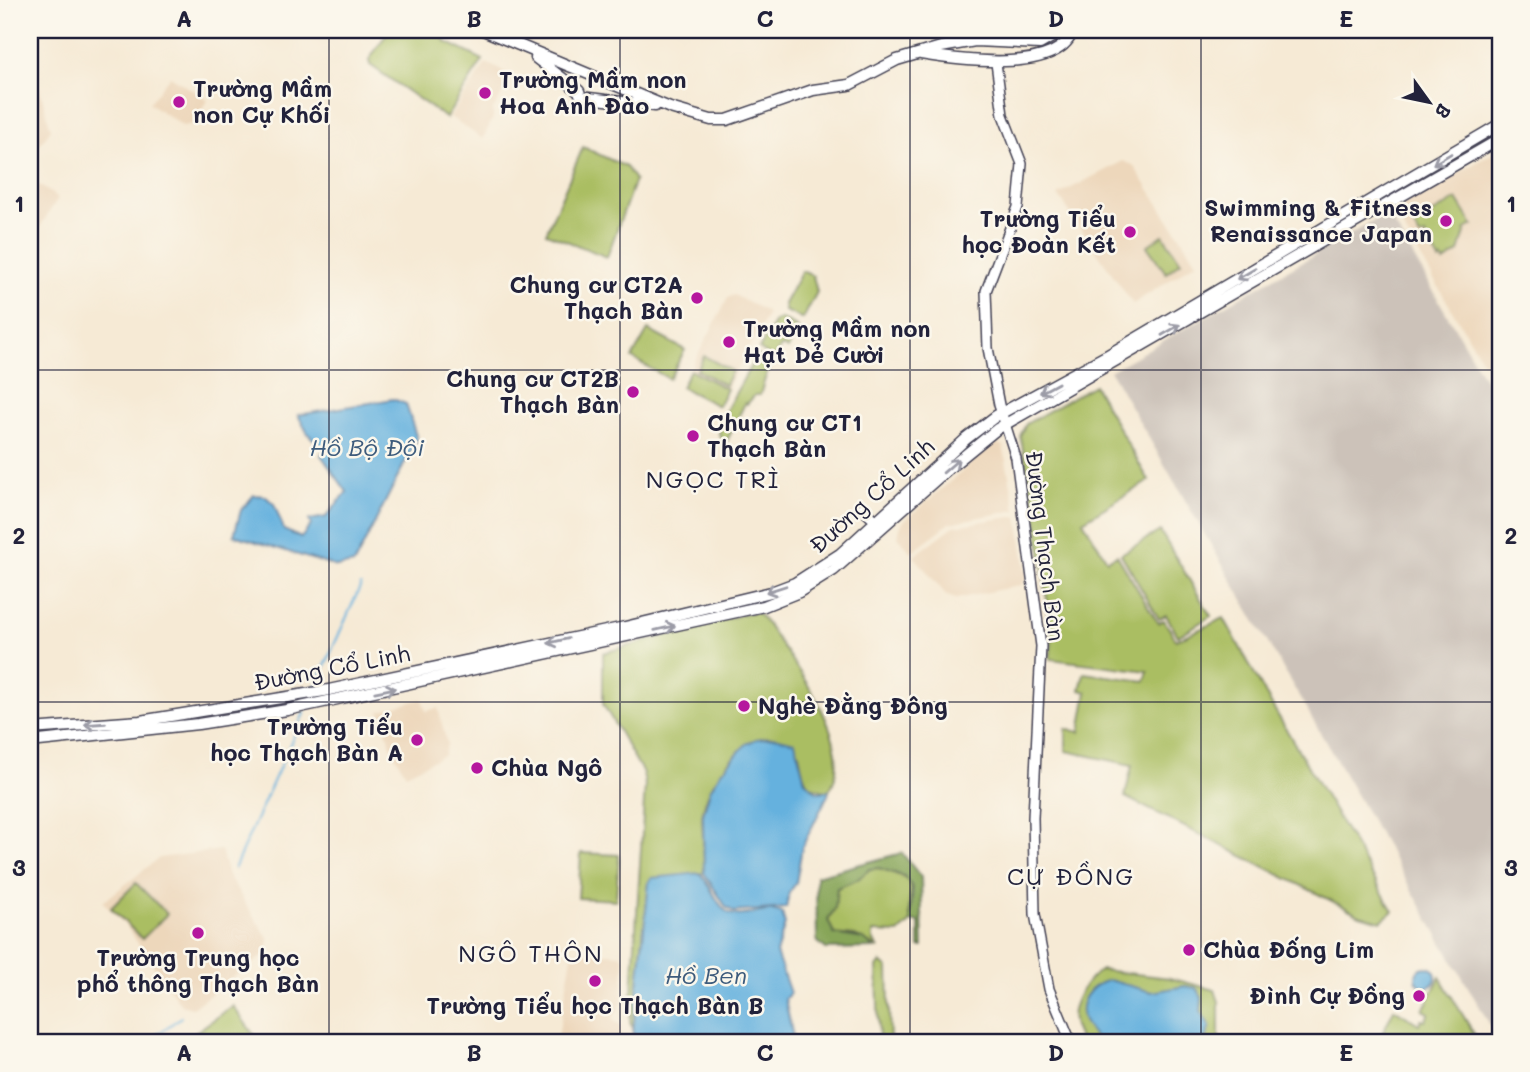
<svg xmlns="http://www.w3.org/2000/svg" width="1530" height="1072" viewBox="0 0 1530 1072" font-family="Mali,sans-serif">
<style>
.built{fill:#edd7bb}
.industrial{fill:#ccc2b9}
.green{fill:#aabe62;stroke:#66704e;stroke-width:2}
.forest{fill:#87a558;stroke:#54644a;stroke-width:2}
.water{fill:#65b1de;stroke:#446a8c;stroke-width:2}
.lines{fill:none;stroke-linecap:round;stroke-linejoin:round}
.stream{stroke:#65b1de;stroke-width:2}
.secondary-casing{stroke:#424052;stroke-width:12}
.primary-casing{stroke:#424052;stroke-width:13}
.secondary{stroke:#fff;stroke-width:9}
.primary{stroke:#fff;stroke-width:10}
.oneway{stroke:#9c9ca7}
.grid{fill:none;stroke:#22223b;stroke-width:2;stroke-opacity:0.55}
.poi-dot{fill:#b5179e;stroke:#fbf7ec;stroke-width:2.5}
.labels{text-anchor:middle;stroke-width:5;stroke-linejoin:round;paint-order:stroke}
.poi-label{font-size:23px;font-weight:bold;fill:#22223b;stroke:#fbf7ec;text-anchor:start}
.street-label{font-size:23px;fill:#22223b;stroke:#fbf7ec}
.water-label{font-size:24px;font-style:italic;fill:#3d5b7c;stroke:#fbf7ec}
.neighbourhood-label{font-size:24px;letter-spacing:2px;fill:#22223b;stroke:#fbf7ec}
.neatline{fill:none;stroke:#22223b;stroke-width:2.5}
.grid-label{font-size:23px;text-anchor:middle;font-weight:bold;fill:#22223b}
</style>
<rect width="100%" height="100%" fill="#fbf7ec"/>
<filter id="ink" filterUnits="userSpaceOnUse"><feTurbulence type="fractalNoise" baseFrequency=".0143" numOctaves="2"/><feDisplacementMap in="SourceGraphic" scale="14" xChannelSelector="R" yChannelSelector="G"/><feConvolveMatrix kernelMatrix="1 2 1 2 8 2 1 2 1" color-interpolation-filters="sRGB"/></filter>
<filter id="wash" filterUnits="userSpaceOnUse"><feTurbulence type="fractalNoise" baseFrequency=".00686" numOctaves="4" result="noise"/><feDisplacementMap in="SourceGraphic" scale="28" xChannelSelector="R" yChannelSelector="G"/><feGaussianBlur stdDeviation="1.57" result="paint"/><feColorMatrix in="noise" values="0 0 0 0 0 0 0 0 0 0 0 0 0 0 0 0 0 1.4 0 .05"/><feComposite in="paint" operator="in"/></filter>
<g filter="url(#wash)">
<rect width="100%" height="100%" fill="#f6ead5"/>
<path class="built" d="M486,63L513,76L493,110V118L483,139L450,117Z
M170,76L208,100L193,124L183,126L149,103Z
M39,87L51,129L30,158V89Z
M1500,149V362L1496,364L1483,362L1395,214L1398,207Z
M1123,161L1133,165L1197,262L1133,304L1058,195Z
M30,179L58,198L30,243Z
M734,295L765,311L767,315L727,389L690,370L728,298Z
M996,443L1003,446L1016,510L950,523L911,552L898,537L901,523Z
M1018,516L1027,578L1021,585L956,599L947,596L914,556L954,526Z
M422,699L426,711L438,708L447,744L444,755L406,774L393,752L380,711Z
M221,850L228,876L269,940L267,953L192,1008L181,1005L126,926L103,902L159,858Z
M576,951L620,954L624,959L622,1003L612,1019L621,1026L620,1042H557L572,956Z"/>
<path class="industrial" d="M1388,213L1489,387L1500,381V1042L1110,371Z"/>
<path class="green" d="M389,30H437L446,42L483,60L446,118L370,65L369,60Z
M583,147L626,167L635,180L607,257L546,233Z
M1457,199L1473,225L1466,229L1459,252L1444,262L1442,259L1439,261L1425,235L1420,237L1413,225Z
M1163,235L1181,262L1166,273L1147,246Z
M802,271L813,276L817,292L803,319L785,311L784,304Z
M781,319L798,328L788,349L782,346L773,358L759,349L775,321Z
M648,330L685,350L669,379L632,358Z
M757,355L770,363L760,395H755L747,404L745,403L725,445L719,434L721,419Z
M704,356L732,371L725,385L697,370Z
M690,370L727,389L718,406L681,387Z
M1094,385L1149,481L1083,521L1107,560L1117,555L1158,623L1164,620L1176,640L1224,618L1266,695L1393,911L1381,921L1360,915L1125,797L1132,765L1066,751V729L1080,732L1087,692L1080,690L1084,673L1145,681L1148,671L1050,659L1052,640L1035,505L1020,436L1026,424Z
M1160,531L1211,616L1178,636L1166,615L1159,619L1121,554Z
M748,613H758L767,624C793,665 859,742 829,791C803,790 803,777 799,753C791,747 780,738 771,737C740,735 702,791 702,819C703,836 704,855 704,873L649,882L633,1028L630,1023L645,785L643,773L603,704V653Z
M581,853L619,855L616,900L578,898Z
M879,868C931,885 902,886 911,922L899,933L873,932V940L879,948L855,936L834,934L828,920L835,908L837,888L870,869Z
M136,883L167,914L142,939L111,908Z
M881,962L888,968L890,1042H879L877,967Z
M1101,970L1170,978L1215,990L1219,1002V1042H1081C1078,1036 1074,1029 1073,1022C1069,1004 1087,978 1101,970Z
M1440,977L1479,1042H1378L1394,1009L1419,1024L1421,1020L1425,1021L1429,1013L1423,1010Z
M233,1006L259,1042H199L193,1034Z"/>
<path class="forest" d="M902,853L921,877L923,947H919V922H911L910,918L913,888L904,876L879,868L870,869L857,880L837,888L835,908L828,920L834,934L864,939L874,948L826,949L817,941L816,876Z"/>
<path class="water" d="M393,399L406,404L417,439L354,564L337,567L234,535L241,510L254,495L265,496L274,504L284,530L301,538L311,525L309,520L326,517L347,492L321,455L325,450L308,434L298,415Z
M775,737L795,742L805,781L817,792L829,791L828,795L802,847L796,883L789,893L786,908L734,912L726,907L704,873L703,815L710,790L721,772L746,744L756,739Z
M700,873C711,884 714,901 726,911C742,923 764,905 782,913L785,924L776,953L790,993L785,999L794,1042H632L649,882L652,878Z
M1416 977a10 10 0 1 1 20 0a10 10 0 1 1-20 0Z
M1109,980L1152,992L1185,986L1196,988L1202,997L1201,1012L1210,1026L1204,1042H1097C1094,1034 1088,1030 1085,1023C1075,1003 1090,985 1109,980Z"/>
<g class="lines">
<path class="stream" d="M314,690L361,585
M234,869L305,711
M147,1042L181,1017"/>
</g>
</g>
<g filter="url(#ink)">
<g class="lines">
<g class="secondary-casing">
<path id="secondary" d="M996,63L1003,115L1022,164L1018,207L986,291L988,348L999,405L1016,458L1041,646L1033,818L1035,914L1049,989L1071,1042"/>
</g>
<g class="primary-casing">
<path id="primary" d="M483,30L670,108L711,120H727L813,90L849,85L897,60L941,47L975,41L1040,44L1064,30
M921,54C958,60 1059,75 1073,30
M536,58L579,91L581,97L655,106
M862,508L876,521
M30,729L140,721L324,691L625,627L771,592L795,583L840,554L966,439L996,416L1106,356L1500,124
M30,742L198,724L287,710L764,606L799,592L834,570L948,469L997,429L1500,139"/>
</g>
<use href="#secondary" class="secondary"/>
<use href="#primary" class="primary"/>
</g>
<defs><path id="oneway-shaft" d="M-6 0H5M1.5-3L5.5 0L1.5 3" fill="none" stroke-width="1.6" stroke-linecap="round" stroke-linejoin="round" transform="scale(1.75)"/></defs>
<g class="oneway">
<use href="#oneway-shaft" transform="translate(1442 159) rotate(149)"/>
<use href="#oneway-shaft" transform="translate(1246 274) rotate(150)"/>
<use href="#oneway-shaft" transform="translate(1171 330) rotate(-30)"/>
<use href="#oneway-shaft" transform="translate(1049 388) rotate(151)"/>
<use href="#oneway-shaft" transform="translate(951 466) rotate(-41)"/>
<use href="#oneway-shaft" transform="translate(776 589) rotate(162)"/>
<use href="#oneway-shaft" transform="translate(665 628) rotate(-13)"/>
<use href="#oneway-shaft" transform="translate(558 641) rotate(167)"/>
<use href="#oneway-shaft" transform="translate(385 690) rotate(-11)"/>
<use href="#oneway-shaft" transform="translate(95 724) rotate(176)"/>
</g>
</g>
<path class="grid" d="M329,30V1042M620,30V1042M910,30V1042M1201,30V1042M30,370H1500M30,702H1500"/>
<g class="poi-dot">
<circle cx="485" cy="93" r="7"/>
<circle cx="179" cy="102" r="7"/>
<circle cx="1446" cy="221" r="7"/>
<circle cx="1130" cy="232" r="7"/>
<circle cx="697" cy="298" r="7"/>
<circle cx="729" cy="342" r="7"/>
<circle cx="633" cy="392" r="7"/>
<circle cx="693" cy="436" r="7"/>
<circle cx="744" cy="706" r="7"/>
<circle cx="417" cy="740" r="7"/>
<circle cx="477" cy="768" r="7"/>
<circle cx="198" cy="933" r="7"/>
<circle cx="1189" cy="950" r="7"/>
<circle cx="595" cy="981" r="7"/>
<circle cx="1419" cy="996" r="7"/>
</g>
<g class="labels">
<g class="poi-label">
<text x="499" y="88">Trường Mầm non<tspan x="499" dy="26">Hoa Anh Đào</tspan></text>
<text x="193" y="97">Trường Mầm<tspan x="193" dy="26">non Cự Khối</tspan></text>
<text x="1432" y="216" text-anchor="end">Swimming &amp; Fitness<tspan x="1432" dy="26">Renaissance Japan</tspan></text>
<text x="1116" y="227" text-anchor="end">Trường Tiểu<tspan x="1116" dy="26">học Đoàn Kết</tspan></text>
<text x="683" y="293" text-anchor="end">Chung cư CT2A<tspan x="683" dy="26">Thạch Bàn</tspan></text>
<text x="743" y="337">Trường Mầm non<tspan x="743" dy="26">Hạt Dẻ Cười</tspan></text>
<text x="619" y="387" text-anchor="end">Chung cư CT2B<tspan x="619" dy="26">Thạch Bàn</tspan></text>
<text x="707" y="431">Chung cư CT1<tspan x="707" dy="26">Thạch Bàn</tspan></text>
<text x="758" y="714">Nghè Đằng Đông</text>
<text x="403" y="735" text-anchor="end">Trường Tiểu<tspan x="403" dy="26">học Thạch Bàn A</tspan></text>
<text x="491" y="776">Chùa Ngô</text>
<text x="1203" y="958">Chùa Đống Lim</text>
<text x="198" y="966" text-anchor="middle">Trường Trung học<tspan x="198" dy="26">phổ thông Thạch Bàn</tspan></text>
<text x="1405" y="1004" text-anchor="end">Đình Cự Đồng</text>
<text x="595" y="1014" text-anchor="middle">Trường Tiểu học Thạch Bàn B</text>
</g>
<g class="street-label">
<text transform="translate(872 496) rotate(-42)" y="8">Đường Cổ Linh</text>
<text transform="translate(1045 546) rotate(83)" y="8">Đường Thạch Bàn</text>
<text transform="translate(332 668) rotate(-11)" y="8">Đường Cổ Linh</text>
</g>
<g class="water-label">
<text x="367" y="456">Hồ Bộ Đội</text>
<text x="706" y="984">Hồ Ben</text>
</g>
<g class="neighbourhood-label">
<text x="713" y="488">NGỌC TRÌ</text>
<text x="1071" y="885">CỰ ĐỒNG</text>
<text x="531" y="962">NGÔ THÔN</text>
</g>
</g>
<rect width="1530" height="1072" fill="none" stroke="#fbf7ec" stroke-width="77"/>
<g transform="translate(1429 102) rotate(123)" stroke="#fbf7ec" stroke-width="5" paint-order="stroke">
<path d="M0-5L12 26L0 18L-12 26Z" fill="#22223b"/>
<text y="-10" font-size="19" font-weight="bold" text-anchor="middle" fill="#22223b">B</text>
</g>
<rect x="38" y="38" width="1454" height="996" class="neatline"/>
<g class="grid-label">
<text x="184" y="27">A</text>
<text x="474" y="27">B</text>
<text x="765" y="27">C</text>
<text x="1056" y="27">D</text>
<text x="1346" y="27">E</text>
<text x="19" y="212">1</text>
<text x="1511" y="212">1</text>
<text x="19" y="544">2</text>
<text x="1511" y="544">2</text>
<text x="19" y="876">3</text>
<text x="1511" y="876">3</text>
<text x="184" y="1061">A</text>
<text x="474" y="1061">B</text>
<text x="765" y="1061">C</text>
<text x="1056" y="1061">D</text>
<text x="1346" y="1061">E</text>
</g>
</svg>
